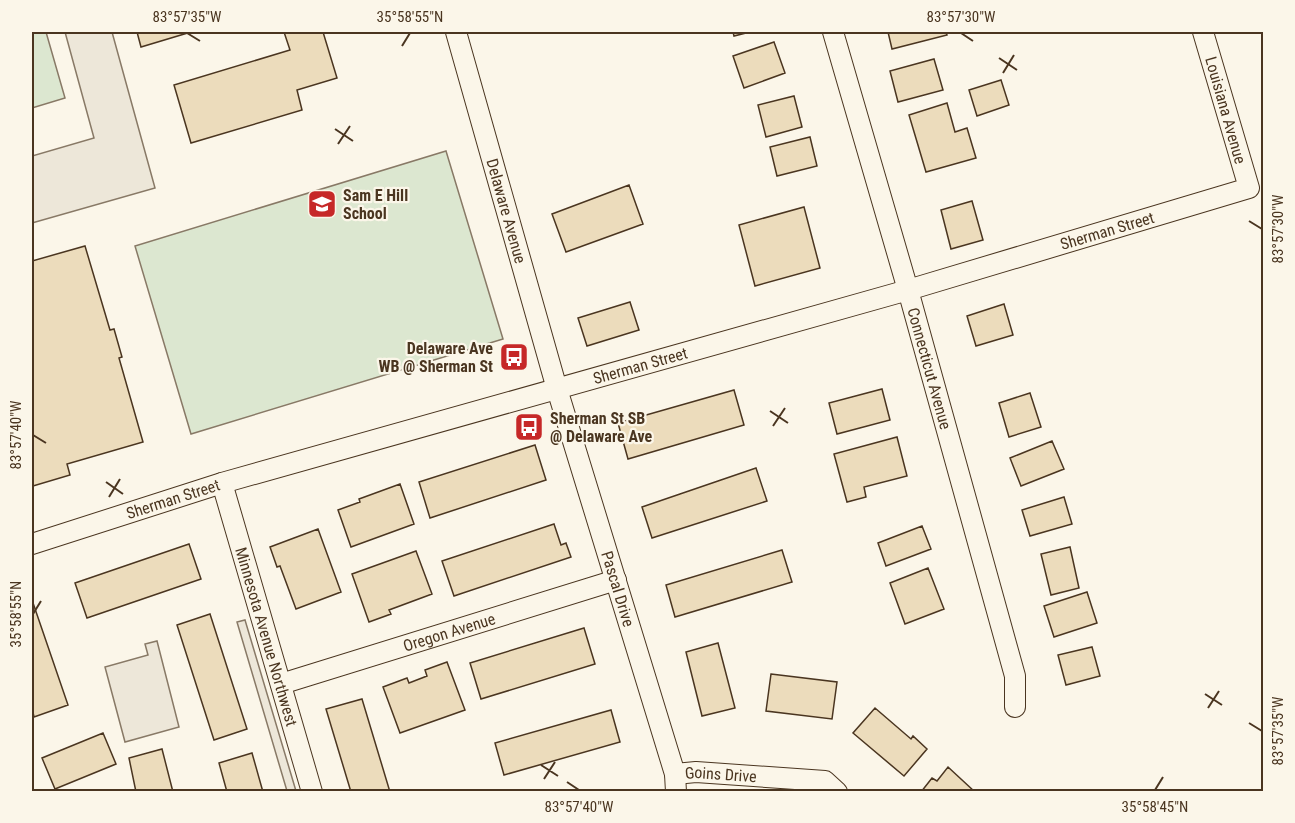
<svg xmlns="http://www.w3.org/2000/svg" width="1295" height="823" viewBox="0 0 1295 823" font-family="'Roboto Condensed',sans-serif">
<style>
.green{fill:#dce7d0;stroke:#887966;stroke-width:1.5}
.parking{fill:#ede7d9;stroke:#887966;stroke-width:1.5}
.building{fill:#ecdcbc;stroke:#4a3520;stroke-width:1.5}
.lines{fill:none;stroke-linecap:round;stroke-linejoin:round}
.minor-casing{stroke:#4a3520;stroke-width:22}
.minor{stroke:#fbf6e9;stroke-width:20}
.ticks{fill:none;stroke:#4a3520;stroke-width:2}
.labels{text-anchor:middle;stroke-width:4.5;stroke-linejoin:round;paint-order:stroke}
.street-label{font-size:16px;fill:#4a3520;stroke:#fbf6e9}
.poi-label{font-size:16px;font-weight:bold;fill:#4a3520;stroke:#fbf6e9;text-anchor:start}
.neatline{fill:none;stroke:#4a3520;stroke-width:2}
.ticks-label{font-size:15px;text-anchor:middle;fill:#4a3520}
</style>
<rect width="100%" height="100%" fill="#fbf6e9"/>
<path class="green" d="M32,32H46L65,98L32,108Z
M446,151L503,339L191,434L135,246Z"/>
<path class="parking" d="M65,32H112L155,188L32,223V156L94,138Z
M245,620L296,791H287L237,622Z
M157,641L179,727L125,742L105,667L148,655L145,644Z"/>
<path class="building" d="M137,32H191L141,47Z
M284,32H323L337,78L297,90L302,110L191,143L174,85L290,50Z
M733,32H750L734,36Z
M888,32H946L947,35L892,49Z
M774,42L785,73L744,88L733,56Z
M934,59L943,90L898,102L890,71Z
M1001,80L1009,105L977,116L969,90Z
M794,96L802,127L766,137L758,105Z
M947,103L955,132L967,128L976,158L926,172L909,115Z
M810,137L817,166L777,176L770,147Z
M629,185L643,224L566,252L552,214Z
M972,201L983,240L951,249L941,210Z
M804,207L820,268L755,286L739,225Z
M85,246L110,330L114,329L122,357L119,358L143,442L67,464L70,475L33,486L32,261Z
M630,302L639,330L587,346L578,318Z
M1004,304L1013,335L976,346L967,316Z
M882,389L890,420L837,434L829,403Z
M734,390L744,425L628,459L618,423Z
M1030,393L1041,427L1009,437L999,403Z
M897,437L907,476L864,487L866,497L847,502L834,454Z
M1052,441L1064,469L1021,486L1010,458Z
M535,445L546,480L430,518L419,482Z
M756,468L767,501L652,538L642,507Z
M400,484L414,524L351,547L338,510L360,502L359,499Z
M1064,497L1072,524L1030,536L1022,510Z
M554,524L561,545L566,543L571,557L454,596L442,561Z
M922,526L931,549L886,566L878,543Z
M318,529L341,592L296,609L280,566L277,567L270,547Z
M189,544L201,579L87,618L75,583Z
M1070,547L1079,588L1051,595L1041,554Z
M782,550L792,582L675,617L666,585Z
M416,551L432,594L389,610L391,614L369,622L352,574Z
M928,568L944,609L905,624L890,583Z
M1087,592L1097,623L1054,637L1044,606Z
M32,600L68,705L34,717L32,708Z
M210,614L247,729L214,740L177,625Z
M584,628L595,664L481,699L470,663Z
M718,643L735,708L702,716L686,652Z
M1092,647L1100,676L1066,685L1058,655Z
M447,662L465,710L400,733L383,687L407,678L409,683L427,676L425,670Z
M771,674L837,682L832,719L766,711Z
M362,699L390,792H351L326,709Z
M875,708L911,739L913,736L927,749L904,776L853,733Z
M611,710L620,742L504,775L495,743Z
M103,733L116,764L55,789L42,758Z
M162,749L173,792H136L129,758Z
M252,753L263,792H227L219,763Z
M948,767L975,792H921L932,778L937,781Z"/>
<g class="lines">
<g class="minor-casing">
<g id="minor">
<path id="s1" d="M456,32L557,389L675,774L676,792"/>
<path id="s2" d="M833,32L908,290L1015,676V707"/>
<path id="s3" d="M222,483L312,792"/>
<path id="s4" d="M32,544L222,483L908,290L1249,188L1203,32"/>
<path id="s5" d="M281,684L616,580"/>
<path id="s6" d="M675,774L696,772L825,781L837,792"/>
</g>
</g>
<use href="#minor" class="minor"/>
</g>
<path class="ticks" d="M187,33L200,41M961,33L973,41M402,46L410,33M999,58L1017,70M1003,73L1014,55M335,129L353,141M338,144L350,126M1249,221L1262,229M770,411L788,423M773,426L785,408M33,435L46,443M106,482L123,494M109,497L120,479M33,614L41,601M1205,694L1222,705M1208,708L1219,691M1249,723L1262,731M541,765L558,776M544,779L555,762M567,782L579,790M1155,790L1163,777"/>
<defs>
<g id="school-square" transform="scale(1.5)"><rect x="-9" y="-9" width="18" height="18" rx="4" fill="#c62828" stroke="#fbf6e9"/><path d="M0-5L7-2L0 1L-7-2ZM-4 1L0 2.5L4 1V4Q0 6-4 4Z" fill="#fff"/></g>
<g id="bus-square" transform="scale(1.5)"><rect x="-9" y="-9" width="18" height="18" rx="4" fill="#c62828" stroke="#fbf6e9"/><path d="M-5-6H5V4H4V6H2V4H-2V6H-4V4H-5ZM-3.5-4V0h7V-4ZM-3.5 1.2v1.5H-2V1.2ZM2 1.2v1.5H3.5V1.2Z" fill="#fff"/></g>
</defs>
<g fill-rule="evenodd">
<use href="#school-square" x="322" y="204"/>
<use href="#bus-square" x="514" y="357"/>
<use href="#bus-square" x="529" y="427"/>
</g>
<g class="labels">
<g class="street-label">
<text transform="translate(1226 110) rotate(74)" y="6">Louisiana Avenue</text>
<text dy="6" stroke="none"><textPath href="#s1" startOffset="186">Delaware Avenue</textPath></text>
<text dy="6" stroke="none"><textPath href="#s4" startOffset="1120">Sherman Street</textPath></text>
<text dy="6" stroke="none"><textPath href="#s4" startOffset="634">Sherman Street</textPath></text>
<text dy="6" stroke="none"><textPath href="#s2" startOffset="350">Connecticut Avenue</textPath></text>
<text dy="6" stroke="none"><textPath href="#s4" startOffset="148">Sherman Street</textPath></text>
<text dy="6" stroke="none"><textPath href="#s1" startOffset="580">Pascal Drive</textPath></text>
<text dy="6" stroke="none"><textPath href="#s5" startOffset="176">Oregon Avenue</textPath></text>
<text dy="6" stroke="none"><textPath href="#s3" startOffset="160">Minnesota Avenue Northwest</textPath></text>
<text dy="6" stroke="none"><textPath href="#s6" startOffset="46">Goins Drive</textPath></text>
</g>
<g class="poi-label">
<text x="343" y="201">Sam E Hill<tspan x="343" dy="18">School</tspan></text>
<text x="493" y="354" text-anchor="end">Delaware Ave<tspan x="493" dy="18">WB @ Sherman St</tspan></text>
<text x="550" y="424">Sherman St SB<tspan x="550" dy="18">@ Delaware Ave</tspan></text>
</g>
</g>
<rect width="1295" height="823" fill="none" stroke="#fbf6e9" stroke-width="66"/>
<rect x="33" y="33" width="1229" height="757" class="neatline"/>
<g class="ticks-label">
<text x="187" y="22">83°57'35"W</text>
<text x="410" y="22">35°58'55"N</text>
<text x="961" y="22">83°57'30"W</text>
<text transform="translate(1278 229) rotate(-90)" y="5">83°57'30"W</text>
<text transform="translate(16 435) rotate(-90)" y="5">83°57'40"W</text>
<text transform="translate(16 614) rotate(-90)" y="5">35°58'55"N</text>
<text transform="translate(1278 731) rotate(-90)" y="5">83°57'35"W</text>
<text x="579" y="812">83°57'40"W</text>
<text x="1155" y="812">35°58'45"N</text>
</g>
</svg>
